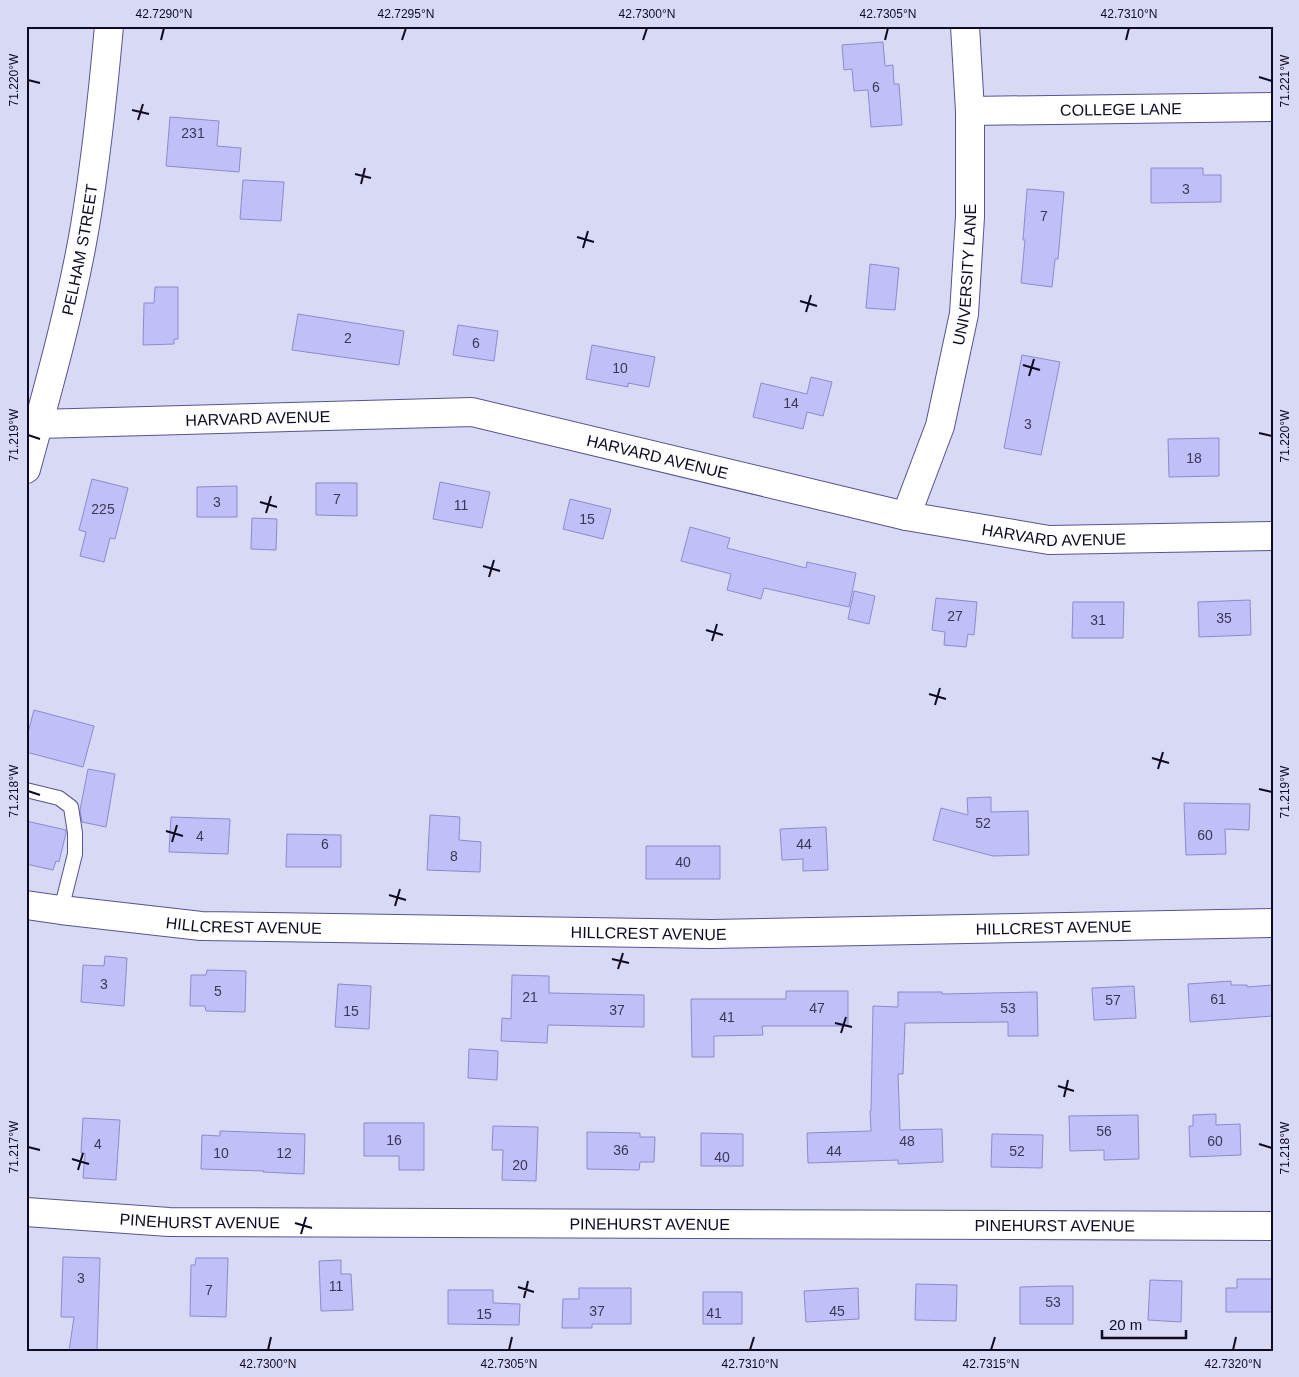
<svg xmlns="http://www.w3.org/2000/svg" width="1299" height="1377" viewBox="0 0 1299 1377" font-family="Arial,sans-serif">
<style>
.building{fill:#c0bff7;stroke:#8d8acc}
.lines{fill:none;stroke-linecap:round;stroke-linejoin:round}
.service-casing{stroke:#585391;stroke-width:16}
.minor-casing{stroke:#585391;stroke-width:30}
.tertiary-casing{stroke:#585391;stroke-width:30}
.service{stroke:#fff;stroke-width:14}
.minor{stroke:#fff;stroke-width:28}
.tertiary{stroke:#fff;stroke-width:28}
.ticks{fill:none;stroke:#0d0a22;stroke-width:2}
.labels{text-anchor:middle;stroke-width:4.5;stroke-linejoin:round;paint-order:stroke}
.number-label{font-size:14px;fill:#3a3757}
.street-label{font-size:16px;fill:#0d0a22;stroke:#d8d9f5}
.neatline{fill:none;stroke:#0d0a22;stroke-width:2}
.ticks-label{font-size:12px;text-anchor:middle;fill:#0d0a22}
</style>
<rect width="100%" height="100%" fill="#d8d9f5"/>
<path class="building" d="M883,42L885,66L893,65L894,84H899L902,125L871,127L868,90L854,91L852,69L844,70L842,45Z
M170,117L219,121L217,146L241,148L239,172L166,166Z
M1151,168H1203V175H1221V202L1151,203Z
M243,180L284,182L281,221L240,219Z
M1027,189L1064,192L1058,259H1055L1052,287L1021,283L1025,240H1023Z
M870,264L899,268L895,310L866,308Z
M155,287H178V339H174V344L143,345L144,303H154Z
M298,314L404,331L399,365L292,350Z
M458,325L498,331L494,361L453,355Z
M592,345L655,357L649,387L628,383V387L586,379Z
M1022,355L1060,362L1041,455L1004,448Z
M811,377L832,382L823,416L807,412L803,429L753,417L761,383L807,394Z
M1219,438V476L1169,477L1168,439Z
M92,479L128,488L115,539L110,538L104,562L80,556L86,532L79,530Z
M440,482L490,492L482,528L433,519Z
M316,483H357V516L316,515Z
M237,486V517H197V487Z
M570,499L611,509L603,539L563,529Z
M252,518L277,519L276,550L251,549Z
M690,527L730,538L727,548L806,568L807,562L856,573L849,607L764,588L761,599L727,590L731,574L681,561Z
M854,591L875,596L869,624L848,619Z
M936,598L977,602L974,635L968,634L966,647L944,645L945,632L932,630Z
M1250,600L1251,635L1199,637L1198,602Z
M1073,602H1124L1123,638H1072Z
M34,710L94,726L83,767L26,752V740Z
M88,769L115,774L106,827L82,822L80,810Z
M991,797V812L1028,811L1029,855L993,856L933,840L941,808L968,815L967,798Z
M1184,803L1250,804L1249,830L1225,829L1226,854L1186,855Z
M430,815L460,817L459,840L481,842L480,872L427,870Z
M171,817L230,819L228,854L169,852Z
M26,821L66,830V833L59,862L56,861L53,870L26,864Z
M826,827L828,870L803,871V859L782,860L780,829Z
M287,834L341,835V867H286Z
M646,846H720V879H646Z
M105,956L127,958L124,1006L81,1002L83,965L104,966Z
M207,970L246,971L245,1012L206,1011L205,1006H190L191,975H206Z
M512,975L549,976V993L644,995V1027L548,1025L547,1043L501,1041L502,1018L511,1019Z
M1231,981V985H1247V987L1273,985V1016L1190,1022L1188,984Z
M338,984L371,986L369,1029L335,1027Z
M1134,986L1136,1018L1094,1020L1092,988Z
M786,991H848V1026H762L763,1035L714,1036V1057H692L691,999H786Z
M898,992H942V994L1037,992L1038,1036H1008V1022L905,1023L903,1074H898L900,1130L942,1129L943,1162L898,1164V1160L808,1163L807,1133L871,1131L870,1111H871L873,1006L898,1007Z
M469,1049L498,1051L497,1080L468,1078Z
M1216,1114V1125L1240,1124L1241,1155L1190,1157L1189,1126H1193V1115Z
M1138,1115L1139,1159L1104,1160V1150L1070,1151L1069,1116Z
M83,1118L120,1120L116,1180L83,1178L85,1153H81Z
M364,1123H424V1170H399V1156H364Z
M493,1126L538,1127L536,1181L502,1180L503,1150H492Z
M220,1131L305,1134L304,1174L263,1172L264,1171L201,1169L202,1135L220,1136Z
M587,1132L640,1133V1137H655L654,1162H640L639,1170L587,1169Z
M701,1133L743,1134V1166H701Z
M992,1134L1043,1135L1042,1168L991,1167Z
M63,1257L100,1258L97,1351H69L74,1317H61Z
M196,1258H228L226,1317L190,1316L191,1265H195Z
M341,1260V1274H351L353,1310L321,1311L319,1261Z
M1237,1279H1273V1312H1226V1288H1237Z
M1150,1280L1182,1281L1181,1322L1148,1320Z
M916,1284L957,1285L956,1321L915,1320Z
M1059,1286H1073V1324H1020V1287Z
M579,1288H631V1324H592V1328H562L563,1299H579Z
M858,1288L859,1319L806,1322L804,1291Z
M448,1290H493V1303L520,1304L519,1325L448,1324Z
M703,1292H742V1324H703Z"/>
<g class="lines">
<g class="service-casing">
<path id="service" d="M26,790L59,798L71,807L75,833V854L61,910"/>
</g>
<g class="minor-casing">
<g id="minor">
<path id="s1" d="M970,111L1273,107"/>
<path id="s2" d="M38,424L472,412L906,516L1049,540L1273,536"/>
<path id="s3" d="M906,516L940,426L964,314L970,217V111L965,26"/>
<path id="s4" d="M26,905L61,910L201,926L712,934L1273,923"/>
<path id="s5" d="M26,1212L169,1222L1273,1226"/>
</g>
</g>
<g class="tertiary-casing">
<g id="tertiary">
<path id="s6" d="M26,469C48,389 71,308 85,226C96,160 103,93 109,26"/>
</g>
</g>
<use href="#service" class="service"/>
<use href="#minor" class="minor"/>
<use href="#tertiary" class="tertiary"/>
</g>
<path class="ticks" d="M161,40L164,28M402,40L406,28M643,40L647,28M885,40L888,28M1126,40L1129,28M1259,77L1272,81M28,80L40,83M132,110L149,114M138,120L143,104M355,174L371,178M361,184L365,168M577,237L594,242M583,248L588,231M800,301L817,306M806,312L811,295M1023,365L1040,370M1029,376L1034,359M1259,433L1272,436M28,435L40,439M260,502L277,507M266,513L271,496M483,566L500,571M489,577L494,560M706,630L723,635M712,641L717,624M929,694L946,699M935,705L940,688M1152,758L1169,763M1158,769L1163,752M1259,789L1272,792M28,791L40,795M166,831L183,836M172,842L177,825M389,895L406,900M395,906L400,889M612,959L629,963M618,969L623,953M835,1023L852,1027M841,1033L846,1017M1058,1086L1074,1091M1064,1097L1068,1080M1259,1144L1272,1148M28,1147L40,1150M72,1159L89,1164M78,1170L83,1153M295,1223L312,1228M301,1234L306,1217M518,1287L534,1292M524,1298L528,1281M268,1350L271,1337M509,1350L512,1337M750,1350L754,1337M991,1350L995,1337M1233,1350L1236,1337"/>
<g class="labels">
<g class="number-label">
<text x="876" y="92">6</text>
<text x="193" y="138">231</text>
<text x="1186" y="194">3</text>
<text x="1044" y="221">7</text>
<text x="348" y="343">2</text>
<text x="476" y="348">6</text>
<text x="620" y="373">10</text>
<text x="791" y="408">14</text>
<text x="1028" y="429">3</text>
<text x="1194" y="463">18</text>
<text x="337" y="504">7</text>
<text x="217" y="507">3</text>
<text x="461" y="510">11</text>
<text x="103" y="514">225</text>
<text x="587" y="524">15</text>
<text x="955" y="621">27</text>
<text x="1224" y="623">35</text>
<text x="1098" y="625">31</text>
<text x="983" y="828">52</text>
<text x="1205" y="840">60</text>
<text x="200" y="841">4</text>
<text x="325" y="849">6</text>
<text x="804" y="849">44</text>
<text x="454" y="861">8</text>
<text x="683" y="867">40</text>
<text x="104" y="989">3</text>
<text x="218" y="996">5</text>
<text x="530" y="1002">21</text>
<text x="1218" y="1004">61</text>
<text x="1113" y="1005">57</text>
<text x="817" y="1013">47</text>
<text x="1008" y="1013">53</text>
<text x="617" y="1015">37</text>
<text x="351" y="1016">15</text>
<text x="727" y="1022">41</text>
<text x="1104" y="1136">56</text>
<text x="394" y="1145">16</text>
<text x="907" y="1146">48</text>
<text x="1215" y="1146">60</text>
<text x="98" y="1149">4</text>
<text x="621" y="1155">36</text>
<text x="834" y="1156">44</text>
<text x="1017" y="1156">52</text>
<text x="221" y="1158">10</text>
<text x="284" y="1158">12</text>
<text x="722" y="1162">40</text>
<text x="520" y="1170">20</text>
<text x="81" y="1283">3</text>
<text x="336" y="1291">11</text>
<text x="209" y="1295">7</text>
<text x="1053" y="1307">53</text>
<text x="597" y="1316">37</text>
<text x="837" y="1316">45</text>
<text x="714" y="1318">41</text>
<text x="484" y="1319">15</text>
</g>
<g class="street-label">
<text dy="6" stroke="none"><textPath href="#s1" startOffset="151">COLLEGE LANE</textPath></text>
<text dy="6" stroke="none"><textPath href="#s6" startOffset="226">PELHAM STREET</textPath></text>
<text dy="6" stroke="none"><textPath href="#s3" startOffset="250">UNIVERSITY LANE</textPath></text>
<text dy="6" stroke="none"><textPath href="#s2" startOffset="220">HARVARD AVENUE</textPath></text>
<text dy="6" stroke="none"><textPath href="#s2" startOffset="625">HARVARD AVENUE</textPath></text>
<text dy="6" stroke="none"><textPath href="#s2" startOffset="1030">HARVARD AVENUE</textPath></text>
<text dy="6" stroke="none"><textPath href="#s4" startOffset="219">HILLCREST AVENUE</textPath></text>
<text dy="6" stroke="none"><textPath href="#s4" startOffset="1029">HILLCREST AVENUE</textPath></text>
<text dy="6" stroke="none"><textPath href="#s4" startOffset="624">HILLCREST AVENUE</textPath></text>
<text dy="6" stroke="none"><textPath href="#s5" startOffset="174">PINEHURST AVENUE</textPath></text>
<text dy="6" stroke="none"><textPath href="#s5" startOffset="624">PINEHURST AVENUE</textPath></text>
<text dy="6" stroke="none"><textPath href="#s5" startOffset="1029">PINEHURST AVENUE</textPath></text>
</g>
</g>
<rect width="1299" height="1377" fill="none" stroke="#d8d9f5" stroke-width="55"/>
<path d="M1102 1330v8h84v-8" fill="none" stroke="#0d0a22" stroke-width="2.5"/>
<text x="1109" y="1330" font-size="15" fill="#0d0a22" stroke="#d8d9f5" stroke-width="4" paint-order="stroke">20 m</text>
<rect x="28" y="28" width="1244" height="1322" class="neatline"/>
<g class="ticks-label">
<text x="164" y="18">42.7290°N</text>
<text x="406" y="18">42.7295°N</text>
<text x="647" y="18">42.7300°N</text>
<text x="888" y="18">42.7305°N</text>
<text x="1129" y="18">42.7310°N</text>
<text transform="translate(14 80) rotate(-90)" y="4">71.220°W</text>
<text transform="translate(1285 81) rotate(-90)" y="4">71.221°W</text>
<text transform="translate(14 435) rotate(-90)" y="4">71.219°W</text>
<text transform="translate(1285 436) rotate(-90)" y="4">71.220°W</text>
<text transform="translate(14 791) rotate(-90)" y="4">71.218°W</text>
<text transform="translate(1285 792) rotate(-90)" y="4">71.219°W</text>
<text transform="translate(14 1147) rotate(-90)" y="4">71.217°W</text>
<text transform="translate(1285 1148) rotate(-90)" y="4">71.218°W</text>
<text x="268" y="1368">42.7300°N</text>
<text x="509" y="1368">42.7305°N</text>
<text x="750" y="1368">42.7310°N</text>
<text x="991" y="1368">42.7315°N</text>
<text x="1233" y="1368">42.7320°N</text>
</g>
</svg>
